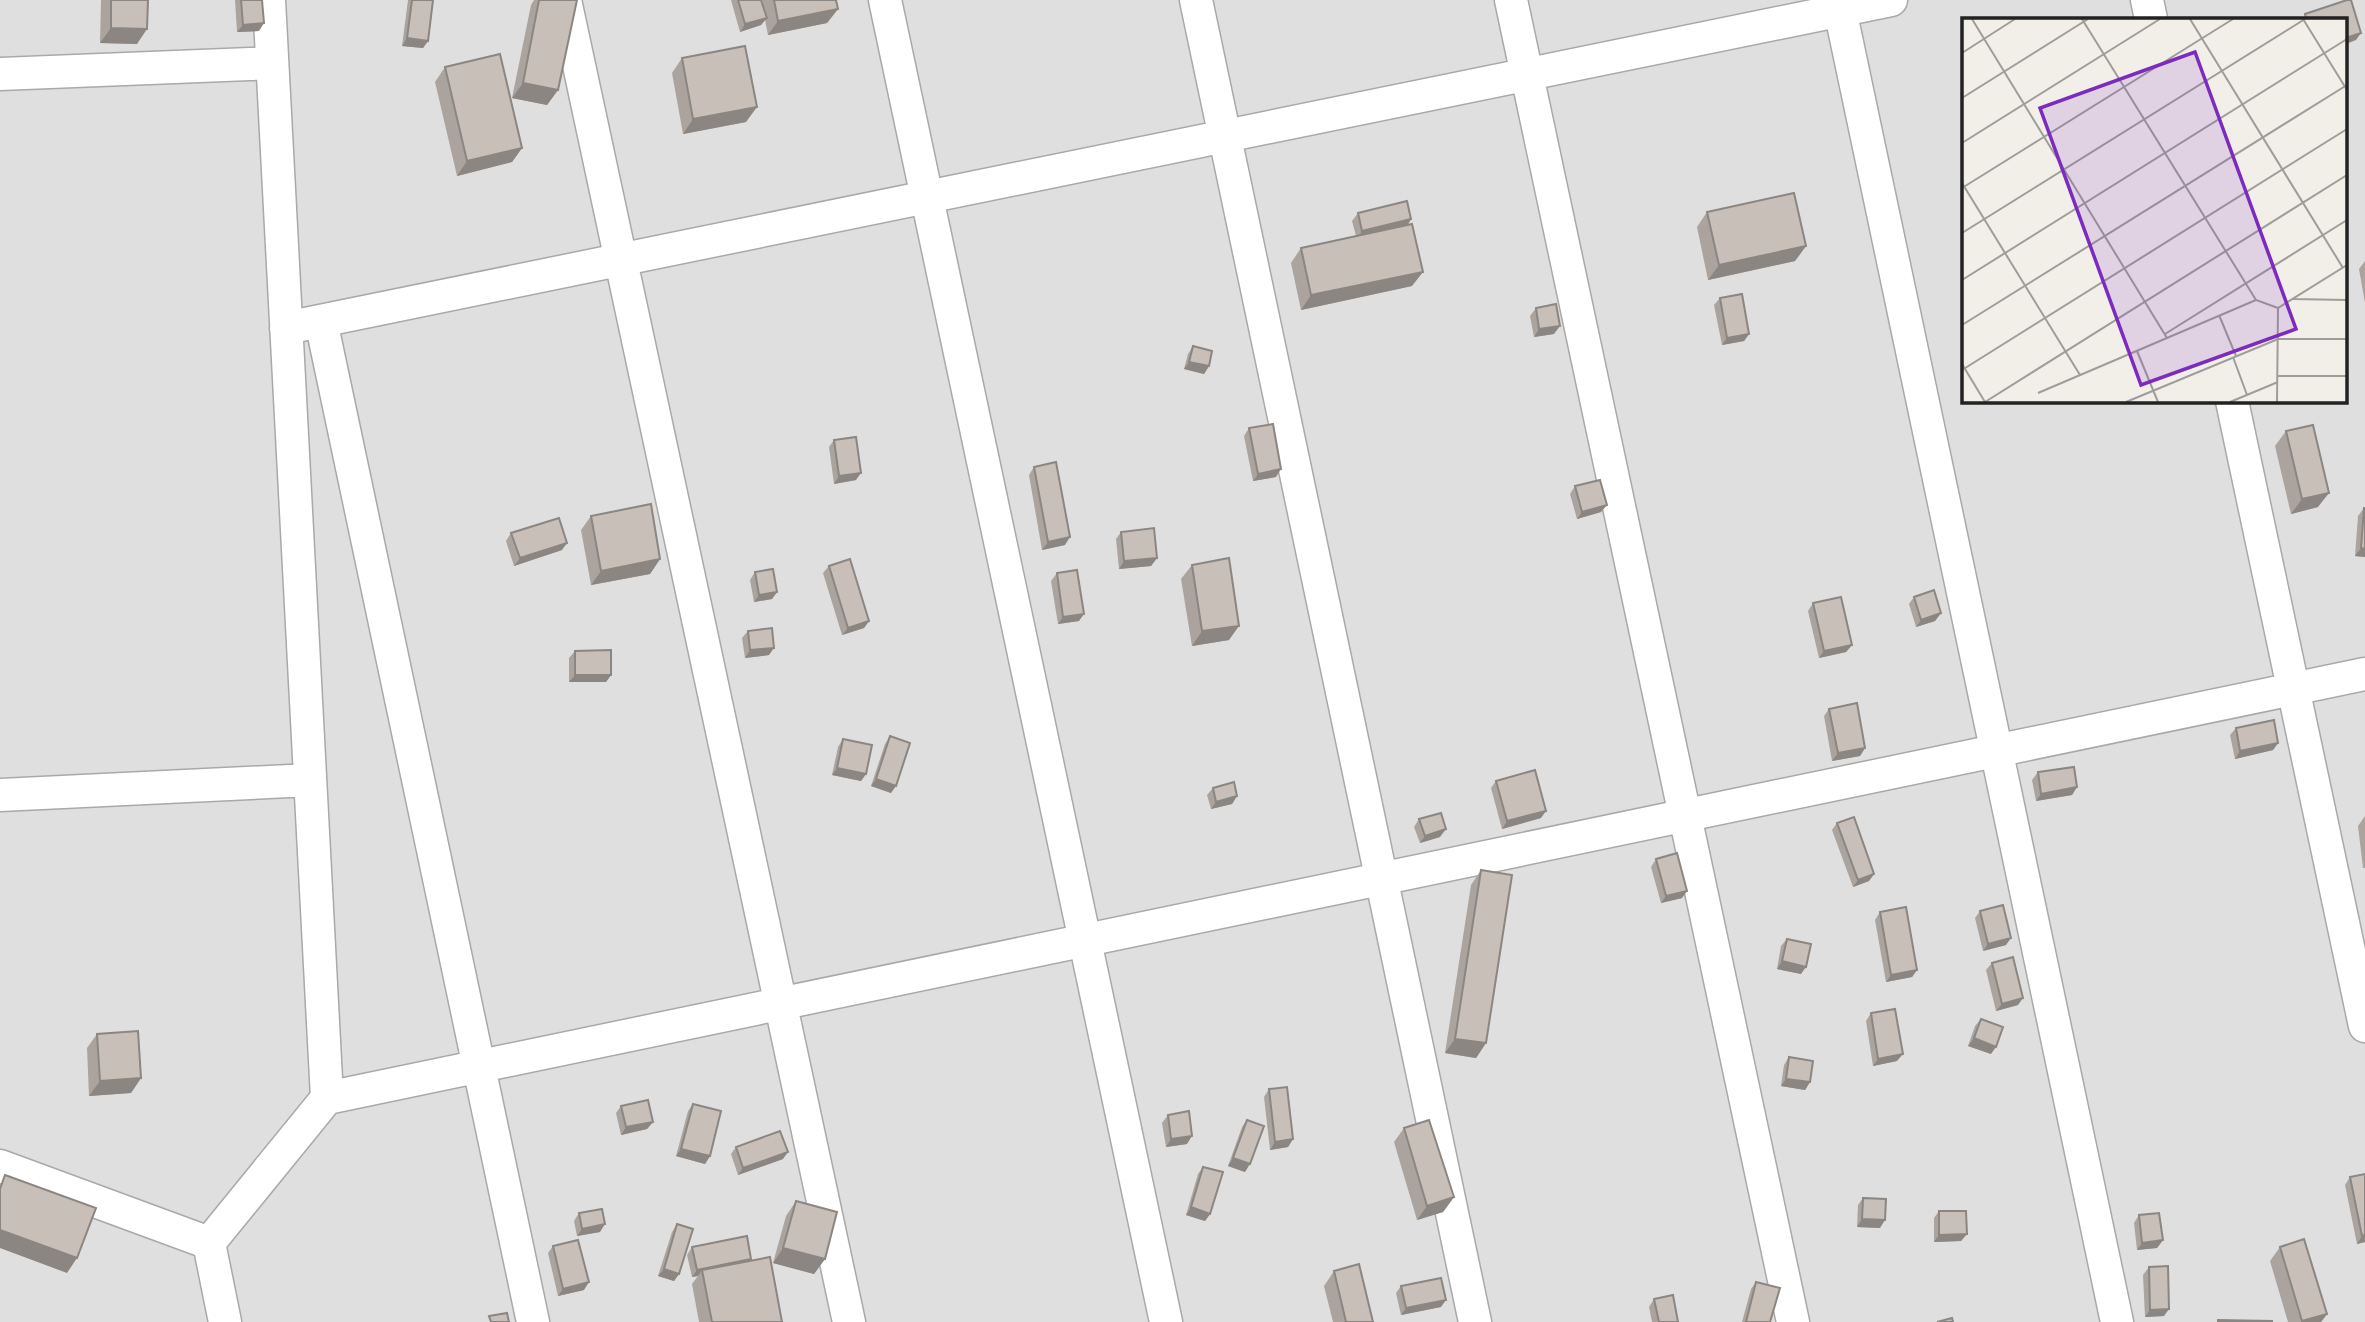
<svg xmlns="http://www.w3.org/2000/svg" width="2365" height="1322" viewBox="0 0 2365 1322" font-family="Lato,sans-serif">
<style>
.residential{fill:#e0dfdf;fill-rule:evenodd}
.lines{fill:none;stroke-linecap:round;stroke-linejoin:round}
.street-casing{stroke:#a9a9a9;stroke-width:35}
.street{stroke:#fff;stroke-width:32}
.wall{fill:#aba49e}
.shaded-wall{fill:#8b8681}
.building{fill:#c7bfb8;stroke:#8b8681;stroke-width:2}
.inset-road{fill:none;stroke:#9f9d99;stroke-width:2}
.view{fill:#7b2cbf;fill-opacity:0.15;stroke:#7b2cbf;stroke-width:3.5}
.inset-edge{fill:none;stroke:#222;stroke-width:3.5}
</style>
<rect width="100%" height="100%" fill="#f2efe9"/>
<path class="residential" d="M0,0H2365V1322H0ZM1964,19H2346V401H1964Z"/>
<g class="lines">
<g class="street-casing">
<path id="street" d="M269,0L327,1098
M565,0L849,1322
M885,0L1166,1322
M1196,0L1475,1322
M1511,0L1793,1322
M1838,0L2117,1322
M2147,0L2151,19
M0,74L272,63
M321,321L533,1322
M286,328L1891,0
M2232,401L2365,1026
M0,795L310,780
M0,1166L209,1243
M209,1243L327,1098L2365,674
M209,1243L225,1322"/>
</g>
<use href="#street" class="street"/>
</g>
<path class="wall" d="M101,0H148L137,44L100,43Z
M235,0H262L259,31L237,32Z
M408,0H433L428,41L423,48L402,46Z
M534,0H577L558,90L547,105L512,98L531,5Z
M731,0H836L838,9L827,23L768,35L765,20L761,25L740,32Z
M682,58L746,122L683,134L672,73Z
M445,67L522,148L512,162L457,176L435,82Z
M1707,212L1806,246L1795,261L1708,280L1697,227Z
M1358,213L1411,219L1408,225L1412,286L1301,310L1291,263L1301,248L1356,236L1352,221Z
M2365,261V303L2359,269Z
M1720,298L1749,334L1744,341L1722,345L1714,305Z
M1536,308L1554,334L1534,337L1530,316Z
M1193,346L1209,366L1204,374L1184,369L1188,354Z
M1249,428L1276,477L1253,481L1244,436Z
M2286,431L2318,507L2291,514L2275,446Z
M834,440L856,480L834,484L829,447Z
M1034,467L1065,545L1042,550L1029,475Z
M1575,486L1601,512L1577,519L1570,494Z
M2364,508L2365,557L2355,556L2358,516Z
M591,516L660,559L650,574L591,585L581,530Z
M1121,532L1157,558L1151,566L1119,569L1116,539Z
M511,533L562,550L514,566L506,541Z
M1192,565L1229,640L1192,646L1181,579Z
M829,566L869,621L864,628L842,635L823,573Z
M755,572L777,592L772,599L754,602L750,580Z
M1057,573L1079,621L1058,624L1051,581Z
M1914,597L1941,613L1935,621L1916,627L1909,604Z
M1813,603L1852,645L1846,652L1819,658L1808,611Z
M748,631L769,655L745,658L742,638Z
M575,651L611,675L606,682H569V658Z
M1829,709L1865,748L1860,756L1832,761L1824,716Z
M2236,728L2278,743L2273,750L2235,759L2230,735Z
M890,736L891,793L871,786L885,744Z
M843,739L866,774L861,781L832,775L838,747Z
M2038,772L2077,787L2072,795L2036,801L2032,780Z
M1496,781L1541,818L1502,829L1491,788Z
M1213,788L1237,796L1232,804L1211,809L1207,795Z
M2365,816V868H2363L2358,826Z
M1419,819L1440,837L1420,843L1414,827Z
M1837,823L1874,874L1869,881L1853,887L1832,830Z
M1656,859L1682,898L1661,903L1651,867Z
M1481,870L1486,1043L1476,1058L1445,1053L1471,885Z
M1980,911L2006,945L1983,951L1975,918Z
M1880,912L1917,970L1912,977L1886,982L1875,920Z
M1787,939L1801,974L1777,969L1781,946Z
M1992,963L2018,1005L1996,1011L1986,970Z
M1871,1013L1897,1061L1873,1066L1866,1021Z
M1981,1019L1991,1054L1968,1046L1975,1026Z
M97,1034L141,1078L131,1093L89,1096L87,1048Z
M1789,1057L1810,1082L1805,1090L1781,1086L1784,1065Z
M1269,1089L1293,1139L1288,1147L1270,1150L1264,1097Z
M693,1104L710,1156L705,1164L676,1156L688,1111Z
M621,1106L653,1122L647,1129L621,1135L616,1113Z
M1168,1115L1187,1144L1166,1147L1162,1123Z
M1247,1120L1245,1172L1228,1166L1242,1127Z
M1404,1128L1454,1197L1443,1212L1417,1220L1394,1142Z
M736,1147L783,1159L738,1175L731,1154Z
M1203,1167L1210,1214L1205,1221L1186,1215L1198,1174Z
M2350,1177L2365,1242L2357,1244L2345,1185Z
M1863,1198L1880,1228L1857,1227L1858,1205Z
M796,1201L825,1259L814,1274L773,1263L786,1216Z
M1939,1211L1967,1234L1961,1241L1934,1242V1218Z
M579,1213L600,1232L577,1236L574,1221Z
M2139,1215L2163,1240L2157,1248L2137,1250L2134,1223Z
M677,1224L679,1274L674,1281L658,1276L672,1232Z
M553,1246L584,1290L558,1296L548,1253Z
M692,1247L751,1259L750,1261L782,1322H699L692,1284L698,1276L692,1277L687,1255Z
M2280,1247L2327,1314L2321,1322H2288L2270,1261Z
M2149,1267L2164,1316L2145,1317L2143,1275Z
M1334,1271L1373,1322H1333L1324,1286Z
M1756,1282L1770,1322H1742L1751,1289Z
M1401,1286L1441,1307L1401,1315L1396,1293Z
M1654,1299L1678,1322H1652L1649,1307Z"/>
<path class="shaded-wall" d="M838,9L827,23L768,35L778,21Z
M767,18L761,25L740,32L745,24Z
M264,23L259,31L237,32L243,25Z
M111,28L147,29L137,44L100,43Z
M2361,33L2356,40L2346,44V38Z
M407,38L428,41L423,48L402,46Z
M523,83L558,90L547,105L512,98Z
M757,107L746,122L683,134L693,119Z
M522,148L512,162L457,176L467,161Z
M1411,219L1406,227L1357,239L1362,231Z
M1806,246L1795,261L1708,280L1719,265Z
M1423,272L1412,286L1301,310L1311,295Z
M1560,326L1554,334L1534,337L1539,329Z
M1749,334L1744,341L1722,345L1727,338Z
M1189,362L1209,366L1204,374L1184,369Z
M1281,469L1276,477L1253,481L1258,474Z
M861,473L856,480L834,484L839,476Z
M2329,493L2318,507L2291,514L2302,499Z
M1607,505L1601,512L1577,519L1582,512Z
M1070,537L1065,545L1042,550L1048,542Z
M567,543L562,550L514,566L520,558Z
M2361,548L2365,549V557L2355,556Z
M1157,558L1151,566L1119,569L1124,561Z
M660,559L650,574L591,585L601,571Z
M777,592L772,599L754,602L759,595Z
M1941,613L1935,621L1916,627L1921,620Z
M1084,614L1079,621L1058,624L1063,617Z
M869,621L864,628L842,635L848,628Z
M1239,626L1229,640L1192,646L1202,631Z
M1852,645L1846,652L1819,658L1824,651Z
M774,648L769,655L745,658L750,650Z
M575,675H611L606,682H569Z
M2278,743L2273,750L2235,759L2240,751Z
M1865,748L1860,756L1832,761L1838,753Z
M837,768L866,774L861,781L832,775Z
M876,779L896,786L891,793L871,786Z
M2077,787L2072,795L2036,801L2041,794Z
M1237,796L1232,804L1211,809L1216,802Z
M1546,811L1541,818L1502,829L1507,821Z
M1446,829L1440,837L1420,843L1425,836Z
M1874,874L1869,881L1853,887L1858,880Z
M1687,891L1682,898L1661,903L1666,896Z
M2011,938L2006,945L1983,951L1988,944Z
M1782,961L1806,967L1801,974L1777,969Z
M1917,970L1912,977L1886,982L1891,975Z
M2023,998L2018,1005L1996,1011L2002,1004Z
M1974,1038L1996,1047L1991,1054L1968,1046Z
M1455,1039L1486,1043L1476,1058L1445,1053Z
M1903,1054L1897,1061L1873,1066L1878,1059Z
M141,1078L131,1093L89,1096L100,1081Z
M1786,1079L1810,1082L1805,1090L1781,1086Z
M653,1122L647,1129L621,1135L626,1127Z
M1192,1136L1187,1144L1166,1147L1171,1139Z
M1293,1139L1288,1147L1270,1150L1275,1142Z
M681,1149L710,1156L705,1164L676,1156Z
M788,1152L783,1159L738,1175L743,1168Z
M1233,1158L1250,1164L1245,1172L1228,1166Z
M1454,1197L1443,1212L1417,1220L1427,1206Z
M1191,1207L1210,1214L1205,1221L1186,1215Z
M1862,1219L1885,1220L1880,1228L1857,1227Z
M605,1224L600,1232L577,1236L582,1229Z
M0,1230L77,1258L67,1273L0,1248Z
M1967,1234L1961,1241L1934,1242L1939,1235Z
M2365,1235V1242L2357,1244L2362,1236Z
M2163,1240L2157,1248L2137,1250L2142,1243Z
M783,1248L825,1259L814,1274L773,1263Z
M751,1259L746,1266L702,1270L698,1276L692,1277L697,1270Z
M664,1269L679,1274L674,1281L658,1276Z
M589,1282L584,1290L558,1296L563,1289Z
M1446,1300L1441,1307L1401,1315L1406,1308Z
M2169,1309L2164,1316L2145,1317L2150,1310Z
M2327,1314L2321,1322H2302V1321Z"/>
<path class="building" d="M111,0H148L147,29L111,28Z
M241,0H262L264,23L243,25Z
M412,0H433L428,41L407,38Z
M539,0H577L558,90L523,83Z
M738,0H761L767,18L745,24Z
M774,0H836L838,9L778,21Z
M2347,0H2351L2361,33L2346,38V19H2306L2305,14Z
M745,46L757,107L693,119L682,58Z
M500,54L522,148L467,161L445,67Z
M1794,193L1806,246L1719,265L1707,212Z
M1407,201L1411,219L1362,231L1358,213Z
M1412,224L1423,272L1311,295L1301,248Z
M1742,294L1749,334L1727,338L1720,298Z
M1556,304L1560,326L1539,329L1536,308Z
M1193,346L1212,351L1209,366L1189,362Z
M1273,424L1281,469L1258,474L1249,428Z
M2313,425L2329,493L2302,499L2286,431Z
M856,437L861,473L839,476L834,440Z
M1056,462L1070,537L1048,542L1034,467Z
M1600,480L1607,505L1582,512L1575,486Z
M651,504L660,559L601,571L591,516Z
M2364,508H2365V549L2361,548Z
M559,518L567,543L520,558L511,533Z
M1154,528L1157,558L1124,561L1121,532Z
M1229,558L1239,626L1202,631L1192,565Z
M850,559L869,621L848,628L829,566Z
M773,569L777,592L759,595L755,572Z
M1077,570L1084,614L1063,617L1057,573Z
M1934,590L1941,613L1921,620L1914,597Z
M1841,597L1852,645L1824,651L1813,603Z
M772,628L774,648L750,650L748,631Z
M611,650V675H575V651Z
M1857,703L1865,748L1838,753L1829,709Z
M2274,720L2278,743L2240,751L2236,728Z
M890,736L910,743L896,786L876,779Z
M843,739L872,745L866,774L837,768Z
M2074,767L2077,787L2041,794L2038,772Z
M1535,770L1546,811L1507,821L1496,781Z
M1234,782L1237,796L1216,802L1213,788Z
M1441,813L1446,829L1425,836L1419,819Z
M1854,817L1874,874L1858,880L1837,823Z
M1677,853L1687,891L1666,896L1656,859Z
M1481,870L1512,875L1486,1043L1455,1039Z
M2003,905L2011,938L1988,944L1980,911Z
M1906,907L1917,970L1891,975L1880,912Z
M1787,939L1811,944L1806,967L1782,961Z
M2013,957L2023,998L2002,1004L1992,963Z
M1895,1009L1903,1054L1878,1059L1871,1013Z
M1981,1019L2003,1027L1996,1047L1974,1038Z
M138,1031L141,1078L100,1081L97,1034Z
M1789,1057L1813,1061L1810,1082L1786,1079Z
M1287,1087L1293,1139L1275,1142L1269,1089Z
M648,1100L653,1122L626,1127L621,1106Z
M693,1104L721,1111L710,1156L681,1149Z
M1189,1111L1192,1136L1171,1139L1168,1115Z
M1247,1120L1264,1126L1250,1164L1233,1158Z
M1429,1120L1454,1197L1427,1206L1404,1128Z
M780,1131L788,1152L743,1168L736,1147Z
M1203,1167L1223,1172L1210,1214L1191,1207Z
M2365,1174V1235L2362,1236L2350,1177Z
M5,1175L96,1208L77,1258L0,1230V1189Z
M1863,1198L1886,1199L1885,1220L1862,1219Z
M796,1201L837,1212L825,1259L783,1248Z
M602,1209L605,1224L582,1229L579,1213Z
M1939,1211H1966L1967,1234L1939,1235Z
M2159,1213L2163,1240L2142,1243L2139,1215Z
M677,1224L693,1229L679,1274L664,1269Z
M747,1236L751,1259L697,1270L692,1247Z
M2304,1239L2327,1314L2302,1321L2280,1247Z
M578,1240L589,1282L563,1289L553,1246Z
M770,1257L782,1322H712L702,1270Z
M1359,1264L1373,1322H1346L1334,1271Z
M2168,1266L2169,1309L2150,1310L2149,1267Z
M1441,1278L1446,1300L1406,1308L1401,1286Z
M1756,1282L1780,1288L1770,1322H1746Z
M1673,1295L1678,1322H1659L1654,1299Z
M507,1313L509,1322H491L489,1316Z
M1952,1318L1953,1322H1937Z
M2218,1320L2272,1321V1322H2218Z"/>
<g transform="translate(1962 18)">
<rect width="385" height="385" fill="#f2efe9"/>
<path class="inset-road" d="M10,1L205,320M120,1L294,282L316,290M228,1L381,250M341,1L385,72M0,35L53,1M0,80L126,1M0,125L198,1M0,165L118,357M0,170L271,1M0,215L343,1M0,262L385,21M331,281L385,282M316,290L385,247M257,297L274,338M0,307L385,67M203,316L385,202M175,333L196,384M271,339L285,377M0,346L23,384M0,352L385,111M316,358H385M76,375L294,282M23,384L385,157M164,384L316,321H385M268,384L316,364M315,384L316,290"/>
<path class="view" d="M233,34L334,311L179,367L78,90Z"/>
<rect width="385" height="385" class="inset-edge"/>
</g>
</svg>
